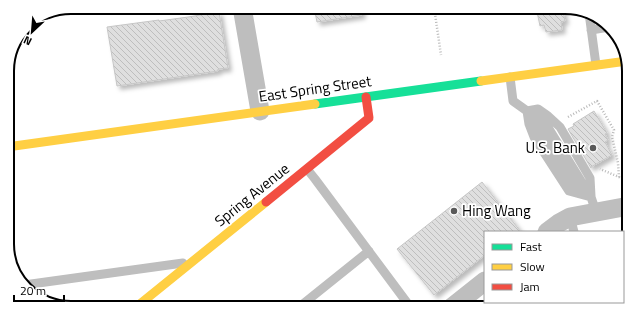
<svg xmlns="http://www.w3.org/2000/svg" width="636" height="315" viewBox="0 0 636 315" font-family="'Titillium Web',sans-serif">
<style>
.building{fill:url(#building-back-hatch);stroke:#c6c6c6;filter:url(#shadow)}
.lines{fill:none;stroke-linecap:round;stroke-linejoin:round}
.path{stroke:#b9b9b9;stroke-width:2.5;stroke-dasharray:1 2;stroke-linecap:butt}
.lane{stroke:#bebebe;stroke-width:9}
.street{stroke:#bebebe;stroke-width:19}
.fast{stroke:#16e098;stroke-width:9}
.slow{stroke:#ffcf43;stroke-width:9}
.jam{stroke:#f24e42;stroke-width:9}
.poi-dot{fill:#595959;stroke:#fff;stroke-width:1.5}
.labels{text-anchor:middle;stroke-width:3.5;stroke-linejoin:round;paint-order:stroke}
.street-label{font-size:15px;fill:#000;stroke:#fff}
.poi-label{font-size:15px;fill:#000;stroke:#fff;text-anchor:end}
.rim{fill:none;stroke:#000;stroke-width:2}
</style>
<defs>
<pattern id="building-back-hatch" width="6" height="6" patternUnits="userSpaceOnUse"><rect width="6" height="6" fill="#dfdfdf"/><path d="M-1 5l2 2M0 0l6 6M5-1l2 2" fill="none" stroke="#bebebe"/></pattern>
<filter id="shadow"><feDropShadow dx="3.5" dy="3.5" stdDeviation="2" flood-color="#0004"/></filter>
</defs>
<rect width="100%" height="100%" fill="#fff"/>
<path class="building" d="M314,7H361L362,15L317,22Z
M536,7H562L565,21L561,22L562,30L546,32L544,25L540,26Z
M219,12L228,68L218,69V71L117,86L107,27L159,20V21L188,17Z
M594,111L607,133L605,134L608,140L605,142L612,155L591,167V168L568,129L574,126L573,124Z
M482,182L521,232H485V255L434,295L397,249Z"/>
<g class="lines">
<path class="path" d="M434,7L441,55
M568,117L597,101L614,130L612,137L618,163L619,177L600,169
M619,177L629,183"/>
<path class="lane" d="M589,13L596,65
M591,30L609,27
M510,77L513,101L527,111L537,117L546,124L591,197L596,212
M527,111L538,109L548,116L560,127L590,178L591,196
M527,111L529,124L534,137L569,191L591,197
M530,116L536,123L575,188L582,192
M307,169L315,179L411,308
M570,217L574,232
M24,285L183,263
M298,308L369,251"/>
<path class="street" d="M242,7L260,111
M547,232L559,223L570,217L629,206
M451,308L485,281"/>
<path class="fast" d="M315,104L481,81"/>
<path class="slow" d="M481,81L627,61
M7,147L315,104
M135,308L266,202"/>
<path class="jam" d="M266,202L369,118L366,97"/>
</g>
<g class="poi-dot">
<circle cx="593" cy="148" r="4"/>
<circle cx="454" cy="211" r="4"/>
</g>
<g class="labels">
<g class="street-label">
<text transform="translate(315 89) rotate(-8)" y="5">East Spring Street</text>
<text transform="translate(252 195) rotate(-39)" y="5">Spring Avenue</text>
</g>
<g class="poi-label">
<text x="585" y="153">U.S. Bank</text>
<text x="462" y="216" text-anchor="start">Hing Wang</text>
</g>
</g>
<path d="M0 0H636V315H0ZM71 14H565A57 57 0 0 1 622 71V244A57 57 0 0 1 565 301H71A57 57 0 0 1 14 244V71A57 57 0 0 1 71 14Z" fill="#fff" fill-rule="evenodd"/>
<path class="rim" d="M71 14H565A57 57 0 0 1 622 71V244A57 57 0 0 1 565 301H71A57 57 0 0 1 14 244V71A57 57 0 0 1 71 14Z"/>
<rect x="484" y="231" width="140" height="72" fill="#ffffff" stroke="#999999"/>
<rect x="492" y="244" width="20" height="6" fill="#16e098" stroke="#999999"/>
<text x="520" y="251" font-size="12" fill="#000000">Fast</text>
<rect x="492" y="264" width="20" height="6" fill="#ffcf43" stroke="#999999"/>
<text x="520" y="271" font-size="12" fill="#000000">Slow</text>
<rect x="492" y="284" width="20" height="6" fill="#f24e42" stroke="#999999"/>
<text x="520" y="291" font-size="12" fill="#000000">Jam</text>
<g transform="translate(32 32) rotate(206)" stroke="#ffffff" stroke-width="3" paint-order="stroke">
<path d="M0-3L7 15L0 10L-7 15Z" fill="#000000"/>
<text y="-6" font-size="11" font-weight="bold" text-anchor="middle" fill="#000000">N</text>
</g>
<path d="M14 295v6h50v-6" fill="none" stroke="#000000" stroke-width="2"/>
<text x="20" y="295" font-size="12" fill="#000000" stroke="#ffffff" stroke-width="3" paint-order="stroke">20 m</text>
</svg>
